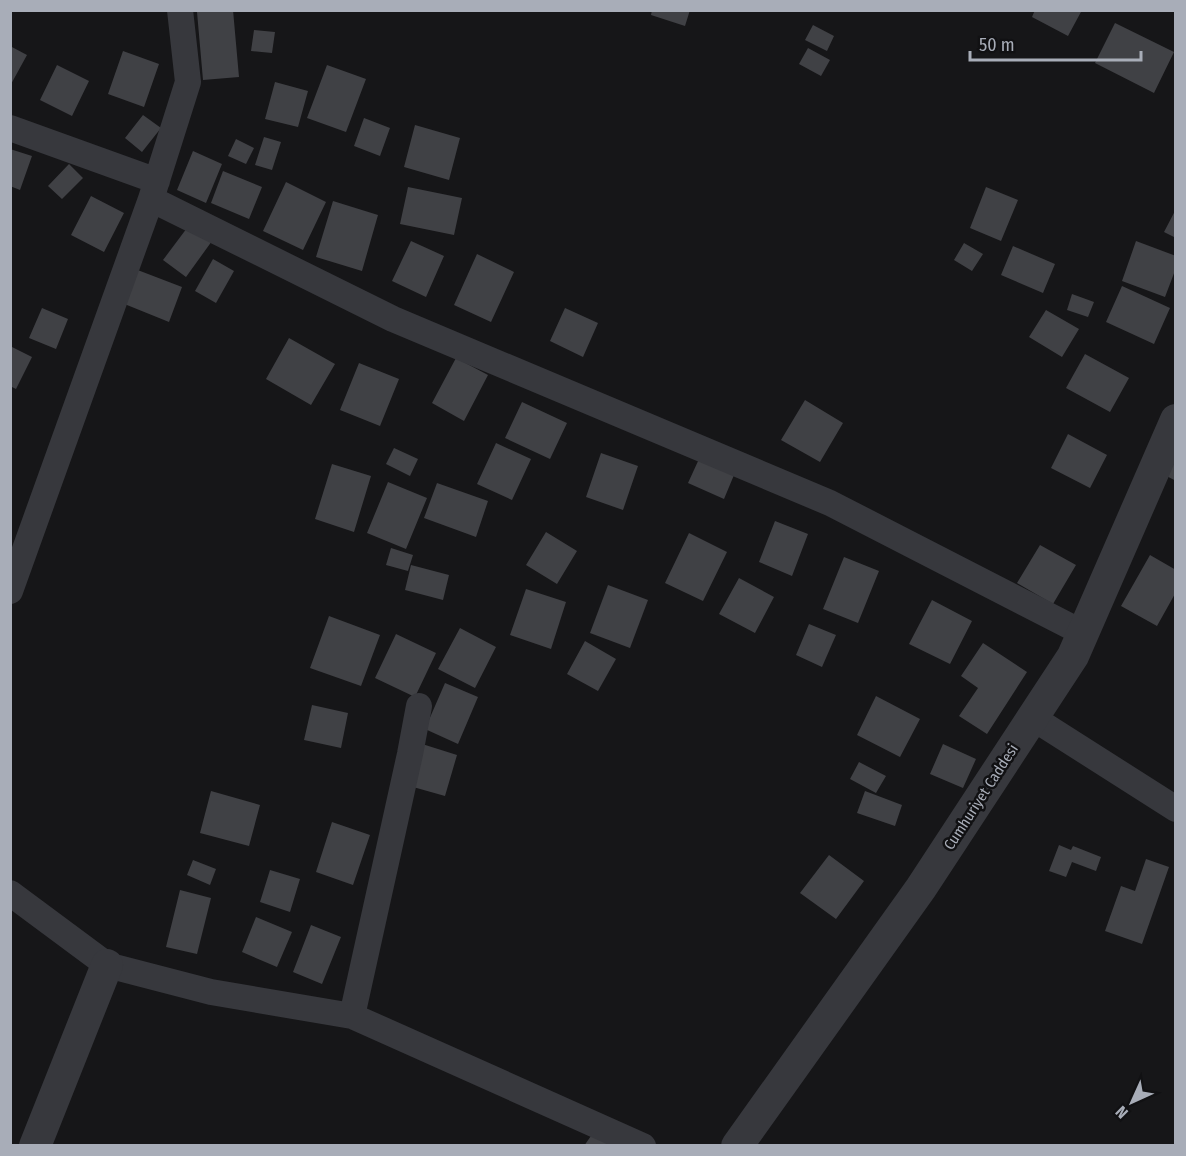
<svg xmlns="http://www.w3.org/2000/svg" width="1186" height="1156" viewBox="0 0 1186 1156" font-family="'Fira Sans Condensed',sans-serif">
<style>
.building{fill:#404145}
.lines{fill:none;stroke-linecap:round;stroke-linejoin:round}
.minor{stroke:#37383d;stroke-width:26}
.tertiary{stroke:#37383d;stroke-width:32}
.labels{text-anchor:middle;stroke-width:5;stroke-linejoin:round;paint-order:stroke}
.street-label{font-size:15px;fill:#a8adb8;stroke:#111113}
</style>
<rect width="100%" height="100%" fill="#161618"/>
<path class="building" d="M214,10H233L239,77L203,80L197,12Z
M652,10H690L685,26L651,15Z
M1035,10H1082L1068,36L1032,17Z
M1115,23L1174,52L1154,93L1095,63Z
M813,25L834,36L827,51L805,40Z
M254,30L275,32L272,53L251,51Z
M10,46L27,55L10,86Z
M808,48L830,60L821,76L799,64Z
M123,51L159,64L144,107L108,94Z
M57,65L89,81L72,116L40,100Z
M327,65L366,79L346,132L307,118Z
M275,82L308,91L298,127L265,119Z
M143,115L161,128L142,152L125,138Z
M364,118L390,128L380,156L354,146Z
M415,125L460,138L449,180L404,167Z
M264,137L281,142L272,170L255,165Z
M236,139L254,148L246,164L228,156Z
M10,149L32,156L20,190L10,186Z
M193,151L222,164L206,203L177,190Z
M69,164L83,178L62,199L48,186Z
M223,171L262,187L249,219L211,203Z
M286,182L326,202L303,250L263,231Z
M408,187L462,198L454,235L400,224Z
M986,187L1018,200L1001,241L970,228Z
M91,196L124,213L104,252L71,235Z
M333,201L378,215L362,271L316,257Z
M1176,209V238L1164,232Z
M190,224L212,241L186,277L163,260Z
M411,241L444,256L426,297L392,281Z
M1136,241L1176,256V268L1165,297L1122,281Z
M964,243L983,254L972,271L954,260Z
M1013,246L1055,264L1043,293L1001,275Z
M477,254L514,272L491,322L454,305Z
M213,259L234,271L216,303L195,291Z
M135,269L182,287L169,322L122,303Z
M1122,286L1170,308L1154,344L1106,322Z
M1072,294L1094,302L1088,317L1067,310Z
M42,308L68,319L56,349L29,338Z
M565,308L598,323L583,357L550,341Z
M1046,310L1079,329L1062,357L1029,337Z
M289,338L335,364L311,405L266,379Z
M10,346L32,357L16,389L10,386Z
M1085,354L1129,378L1110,412L1066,388Z
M456,358L488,375L464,421L432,403Z
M359,363L399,379L380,426L340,410Z
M805,400L843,423L820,462L781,440Z
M522,402L567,423L550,459L505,438Z
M1068,434L1107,455L1090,488L1051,468Z
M496,443L531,459L512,500L477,484Z
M394,448L418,459L410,476L386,464Z
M1176,452V481L1159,472Z
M601,453L638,466L623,510L586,497Z
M699,459L734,475L724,499L688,483Z
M332,464L371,476L354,532L315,519Z
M388,482L427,498L406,549L367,533Z
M437,483L488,501L476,537L424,518Z
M775,521L808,534L792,576L759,562Z
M546,532L577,551L557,584L526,565Z
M689,533L727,552L703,601L665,583Z
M1040,545L1076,565L1053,604L1017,583Z
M391,548L413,555L408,571L386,565Z
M1150,555L1176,570V592L1157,626L1121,606Z
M844,557L879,571L858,623L823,609Z
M411,565L449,575L443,600L405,590Z
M739,578L774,597L755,633L719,614Z
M608,585L648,600L630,648L590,633Z
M526,589L566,602L551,649L510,635Z
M932,600L972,621L950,664L909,644Z
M329,616L380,635L361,686L310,668Z
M809,624L836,635L822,667L796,655Z
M460,628L496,647L475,688L438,669Z
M396,634L436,653L415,697L375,678Z
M585,641L616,659L598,691L567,674Z
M983,643L1027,672L987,734L959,716L978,688L961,676Z
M445,683L478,697L458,744L425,729Z
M876,696L920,719L900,757L857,735Z
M312,705L348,713L341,748L304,740Z
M419,743L457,755L445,796L406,785Z
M943,744L976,759L963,788L930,774Z
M859,762L886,776L876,793L850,779Z
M211,791L260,805L249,846L200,833Z
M865,791L902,805L895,826L857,813Z
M332,822L370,835L353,885L316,872Z
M1059,845L1071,850L1073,846L1101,857L1096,871L1072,862L1066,877L1049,871Z
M829,855L864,881L836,919L800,893Z
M1146,859L1169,867L1142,944L1105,931L1121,886L1135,891Z
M193,860L216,869L210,885L187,875Z
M270,870L300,879L290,912L260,902Z
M180,890L211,898L197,954L166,947Z
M256,917L292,932L277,967L242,952Z
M311,925L341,937L322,984L293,972Z
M593,1133L612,1146H584Z"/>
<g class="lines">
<path class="minor" d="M10,128L157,181
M151,199L393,319L830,503L1083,633
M10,591L151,199L188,82L180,10
M1033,718L1176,809
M10,893L107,965L211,992L352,1016L643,1146
M352,1016L410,754L419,706"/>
<path class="tertiary" d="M35,1146L107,965
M737,1146L921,888L1073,656L1176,420"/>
</g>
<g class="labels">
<g class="street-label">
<text transform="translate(981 797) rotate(-57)" y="5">Cumhuriyet Caddesi</text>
</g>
</g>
<rect width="1186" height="1156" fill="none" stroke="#a8adb8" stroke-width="24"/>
<g transform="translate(1132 1102) rotate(225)" stroke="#111113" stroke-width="4.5" paint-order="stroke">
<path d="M0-4.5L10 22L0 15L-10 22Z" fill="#a8adb8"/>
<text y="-9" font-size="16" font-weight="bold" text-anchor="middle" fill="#a8adb8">N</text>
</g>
<path d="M970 51v9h171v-9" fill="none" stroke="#a8adb8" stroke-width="3"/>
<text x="979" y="51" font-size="18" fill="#a8adb8" stroke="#111113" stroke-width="4.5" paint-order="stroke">50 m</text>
</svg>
